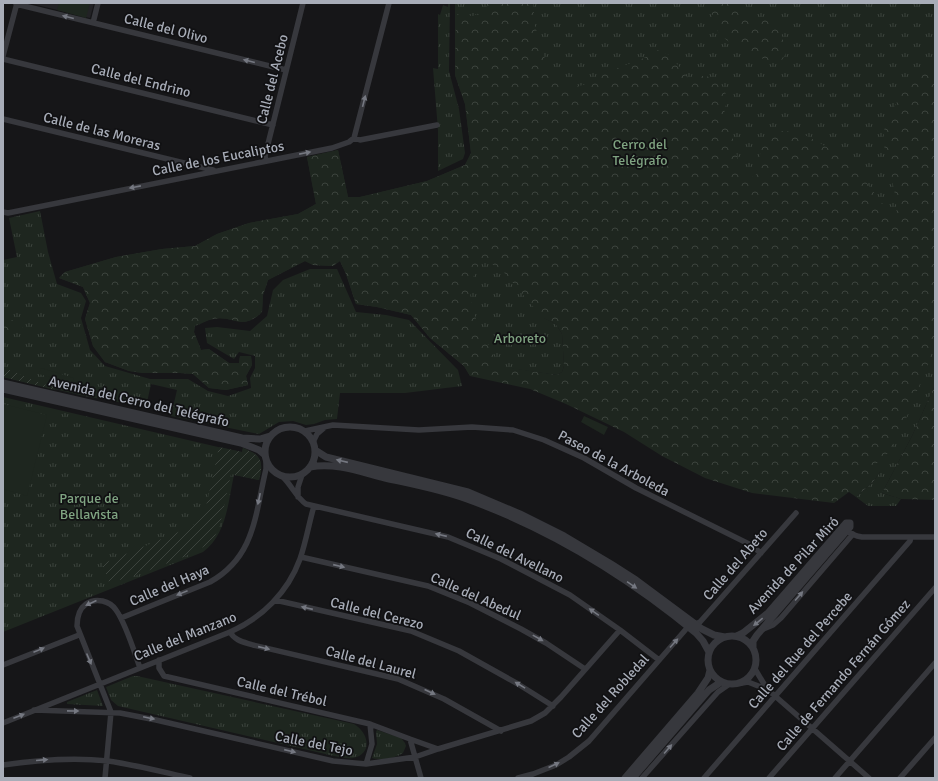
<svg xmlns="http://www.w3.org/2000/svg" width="938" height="781" viewBox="0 0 938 781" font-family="Signika,sans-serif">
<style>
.built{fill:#222225}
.grass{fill:url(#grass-tufts)}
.forest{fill:url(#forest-crowns);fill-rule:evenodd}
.garden{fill:url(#garden-furrows)}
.pitch{fill:#1e261f}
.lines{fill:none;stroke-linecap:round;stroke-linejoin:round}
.minor{stroke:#37383d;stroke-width:5.5}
.tertiary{stroke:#37383d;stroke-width:7}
.oneway{fill:#757881}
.labels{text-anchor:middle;stroke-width:3.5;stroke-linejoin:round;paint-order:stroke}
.street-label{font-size:14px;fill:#a8adb8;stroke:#111113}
.park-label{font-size:14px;fill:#7fa381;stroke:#111113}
</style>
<defs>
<pattern id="grass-tufts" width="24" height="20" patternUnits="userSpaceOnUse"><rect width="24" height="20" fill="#1e261f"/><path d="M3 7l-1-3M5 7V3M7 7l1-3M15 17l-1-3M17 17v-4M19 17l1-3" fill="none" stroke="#3c433d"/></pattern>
<pattern id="forest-crowns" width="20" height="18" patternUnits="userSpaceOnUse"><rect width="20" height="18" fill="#1e261f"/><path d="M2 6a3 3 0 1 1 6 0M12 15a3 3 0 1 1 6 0" fill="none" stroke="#3c433d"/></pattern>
<pattern id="garden-furrows" width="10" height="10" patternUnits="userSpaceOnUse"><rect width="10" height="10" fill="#1e261f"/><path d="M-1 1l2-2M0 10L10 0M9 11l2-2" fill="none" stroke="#3c433d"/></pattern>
</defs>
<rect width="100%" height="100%" fill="#161618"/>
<path class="built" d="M29,3H94L90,18Z"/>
<path class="grass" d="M448,3H450L449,71L459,109L465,153L463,159L438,171V130L433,68L438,69V14L440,15L443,5L448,7Z
M455,3H935V385L912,436L882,493L901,499L896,506H868L856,497L873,482L880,472L542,317L556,324L562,334L564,366L562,372L557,375L500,367L470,376L464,366L430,338L411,315L377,307L356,304L346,274L340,261L333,266L313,265L305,261L268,280L263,295L262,312C241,332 235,315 213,319C207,320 201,324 195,326L194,332L201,350L209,349L229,363H239L240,356H251L252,365L246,376L248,385L226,390L209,388L193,374L180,373H143L129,371L105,362L93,346L85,319L90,303L83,287L59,278L65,272L116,257L162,249L195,246L217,234L249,223L298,214L316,204L307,157L338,150L348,197H360L427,181L465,165L471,153L465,104L455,75Z
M40,211L48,252L57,284L81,293L86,301L81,318L90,350L105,366L150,379H188L208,391L228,396L251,388L250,378L255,368V356L239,352L234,359L207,343L205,328L217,327L250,331L267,316L273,290L283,280L310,269H337L356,312L386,315L409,320L458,370L462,386L405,393H340L337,419L325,420L314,424L306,425L293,421L279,422L259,434L171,416L177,390L151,384L146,407L84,396L3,377V260L17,257L9,218Z
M3,397L218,447L242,452L243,448C261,455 264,461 259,480L234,475C228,502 227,534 203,552L3,632Z
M133,676H137L354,724C369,733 373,754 353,758C347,759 340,757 334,756L118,706L111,700L106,687Z
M97,690L103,706L67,704V702Z
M377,730L401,738L405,743L406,746L403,753C396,758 381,761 372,758L377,744L376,732Z"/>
<path class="forest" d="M486,3H533L535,26L546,62L557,82L571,88L587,84L609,71L640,60L658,50L670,55L687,77L691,87L699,76C719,76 721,82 728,99L724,110C733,131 735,154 743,176L751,178L757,174L762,142L769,135L782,131L799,132L820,143L847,160L862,172L868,185L886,208L897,220L896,200L890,169L883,142L885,124L903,91L920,71L929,70L935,75V341L928,364L903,426L891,449L885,457L876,464L880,472L873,482L856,497L849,492L834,503L752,493L705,478L662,456L624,432L566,404L530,389L470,376L464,366L430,338L411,315L377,307L356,304L346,274L340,261L333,266L313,265L305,261L268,280L263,295L262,312C241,332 235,315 213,319C207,320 201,323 195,325L194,332L201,350L209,349L229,363H239L240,356H251L252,365L246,376L248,385L226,390L209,388L193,374L180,373H143L129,371L105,362L93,346L85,319L90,303L83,287L59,278L65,272L116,257L162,249L195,246L217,234L249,223L298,214L316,204L307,157L338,150L348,197H360L427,181L465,165L471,153L465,104L455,75L456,14L473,16L488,9ZM488,262L501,269L542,317L556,324L562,334L564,366L562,372L557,375L499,366C488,343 471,318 470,291C470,282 475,273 479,265Z
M712,3H739C738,13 742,16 750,20L771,15L779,23L786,53L782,60C764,65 724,44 715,27C711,19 711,12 712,3Z
M3,317L9,318L23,327L13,334H3Z
M935,385V500L901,499L882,493L912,436Z"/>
<path class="garden" d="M3,367C21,374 38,383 56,388L55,390L3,377Z
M219,447L242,452L243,448C261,455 264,461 259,480L231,474L220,525L215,536L207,545L186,556L129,578L109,582L102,564L188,528L196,523L207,503Z"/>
<path class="pitch" d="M59,3H90L86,18L57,10Z
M41,368L74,378L73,384L39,374Z
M3,404L47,415L27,496L3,489Z
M584,416L608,427L604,435L581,422Z"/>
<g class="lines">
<path class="minor" d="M16,4L286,70
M93,23L98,3
M3,56L17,3
M3,59L273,125
M3,119L213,170
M354,138L389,3
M266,161L265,156L267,148L303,3
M3,212L8,213L332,148L349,142L354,138L360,140L437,125
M305,431L333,425L419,430L472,427L513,430L544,440L584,458L636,488L749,544L761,553
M313,442L317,434L324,428
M283,477C292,486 296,497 306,504L448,537L501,559L570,595L620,630L659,660
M298,497V487L302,475
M850,533L857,536L862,537H935
M301,557L428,586L470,603L521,629L546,643L585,669
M275,600L411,631L459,651L518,684L553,706
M121,618L210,582C255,557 255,515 266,469V461
M761,630L773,625L781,618L853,534
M230,632C235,641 244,642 253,645L398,679L444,699L501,731
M159,660V668L164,676L370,724L410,739L421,778
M3,665L79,635
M755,669L767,689L869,778
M742,683L748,682L766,689
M34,710L120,713L156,720L333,761L366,764L415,757L438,749L531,721L545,713L561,697L620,630
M3,723L230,632C262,618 288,592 300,559C306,542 309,523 314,506
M410,739L438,749
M366,764L372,744L370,724
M3,765C37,760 73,757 108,761C136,765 163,772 190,778
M105,778L111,712L77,626C77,619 79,609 86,604C96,597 110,601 116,610C126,624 134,651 140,668
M518,778L533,774L556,765L569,757L589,741L687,628L700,622L796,513
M642,778L718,692L728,685
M704,778L910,541L911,537
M769,778L935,588
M835,778L935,663
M900,778L935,738"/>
<path class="tertiary" d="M3,383L242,438L260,439L270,436
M3,389L241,443L259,450L265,455
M265 452a25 25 0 1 1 50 0a25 25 0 1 1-50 0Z
M315,450L326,457L468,492L520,514L564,536L611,564L636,580L702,629L714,635L725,637
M310,467C335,462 361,472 385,478C412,484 440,489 467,499C550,529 628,577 696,633L703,641L709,652
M708 660a24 24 0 1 1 48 0a24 24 0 1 1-48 0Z
M737,636L743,633L768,613L846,523H850V527L757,635L753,641V647
M625,778L698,693L708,678L710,670
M633,778L709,690L721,682"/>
</g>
<defs><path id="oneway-solid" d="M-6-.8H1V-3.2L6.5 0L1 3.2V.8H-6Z"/></defs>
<g class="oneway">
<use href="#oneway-solid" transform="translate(68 17) rotate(-166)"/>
<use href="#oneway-solid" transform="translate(249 61) rotate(-166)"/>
<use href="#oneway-solid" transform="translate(364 101) rotate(-76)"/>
<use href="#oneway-solid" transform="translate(305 153) rotate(-11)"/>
<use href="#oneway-solid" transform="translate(135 187) rotate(169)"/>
<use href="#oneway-solid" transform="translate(342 461) rotate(-167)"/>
<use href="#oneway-solid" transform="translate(259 499) rotate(102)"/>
<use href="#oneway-solid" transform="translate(441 535) rotate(-167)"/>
<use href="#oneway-solid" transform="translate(339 566) rotate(13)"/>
<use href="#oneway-solid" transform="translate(632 585) rotate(34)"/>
<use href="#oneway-solid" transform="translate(182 593) rotate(158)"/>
<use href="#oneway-solid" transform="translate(799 596) rotate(-49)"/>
<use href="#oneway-solid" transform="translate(91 603) rotate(156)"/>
<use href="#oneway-solid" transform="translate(307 608) rotate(-167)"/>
<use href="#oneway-solid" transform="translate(594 612) rotate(-145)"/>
<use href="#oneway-solid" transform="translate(758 622) rotate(141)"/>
<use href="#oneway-solid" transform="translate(538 638) rotate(29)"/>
<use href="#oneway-solid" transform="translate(674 643) rotate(-48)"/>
<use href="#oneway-solid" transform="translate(264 648) rotate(13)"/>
<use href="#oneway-solid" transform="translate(39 650) rotate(-22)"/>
<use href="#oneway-solid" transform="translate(89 659) rotate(67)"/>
<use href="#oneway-solid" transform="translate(520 685) rotate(-149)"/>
<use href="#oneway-solid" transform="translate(430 692) rotate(25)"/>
<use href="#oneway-solid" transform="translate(73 711) rotate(1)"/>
<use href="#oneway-solid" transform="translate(19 716) rotate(-21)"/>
<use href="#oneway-solid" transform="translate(149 718) rotate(12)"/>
<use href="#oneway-solid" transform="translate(668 749) rotate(-49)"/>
<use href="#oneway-solid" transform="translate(290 751) rotate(13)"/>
<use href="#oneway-solid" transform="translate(42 760) rotate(-5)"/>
<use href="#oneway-solid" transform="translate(554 765) rotate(-25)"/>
</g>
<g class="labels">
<g class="street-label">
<text transform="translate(166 28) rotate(14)" y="5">Calle del Olivo</text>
<text transform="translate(272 79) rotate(-76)" y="5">Calle del Acebo</text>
<text transform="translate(141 80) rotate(14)" y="5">Calle del Endrino</text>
<text transform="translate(102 131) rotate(14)" y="5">Calle de las Moreras</text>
<text transform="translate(218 158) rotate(-11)" y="5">Calle de los Eucaliptos</text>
<text transform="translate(139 401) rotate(13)" y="5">Avenida del Cerro del Telégrafo</text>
<text transform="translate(614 463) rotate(28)" y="5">Paseo de la Arboleda</text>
<text transform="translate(515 555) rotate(26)" y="5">Calle del Avellano</text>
<text transform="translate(735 564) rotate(-49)" y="5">Calle del Abeto</text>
<text transform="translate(793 565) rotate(-47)" y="5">Avenida de Pilar Miró</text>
<text transform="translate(169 585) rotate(-23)" y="5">Calle del Haya</text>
<text transform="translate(476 596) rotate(24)" y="5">Calle del Abedul</text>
<text transform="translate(377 613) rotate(14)" y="5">Calle del Cerezo</text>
<text transform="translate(185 636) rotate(-22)" y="5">Calle del Manzano</text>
<text transform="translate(800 650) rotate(-49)" y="5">Calle del Rue del Percebe</text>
<text transform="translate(371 662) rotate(15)" y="5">Calle del Laurel</text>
<text transform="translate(843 675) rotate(-49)" y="5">Calle de Fernando Fernán Gómez</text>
<text transform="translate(282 691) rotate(13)" y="5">Calle del Trébol</text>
<text transform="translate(610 696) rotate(-48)" y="5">Calle del Robledal</text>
<text transform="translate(314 743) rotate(11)" y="5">Calle del Tejo</text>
</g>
<g class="park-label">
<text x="640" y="149">Cerro del<tspan x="640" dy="16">Telégrafo</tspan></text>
<text x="520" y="343">Arboreto</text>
<text x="89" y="503">Parque de<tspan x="89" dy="16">Bellavista</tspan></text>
</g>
</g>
<rect width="938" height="781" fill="none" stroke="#a8adb8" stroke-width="8"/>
</svg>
